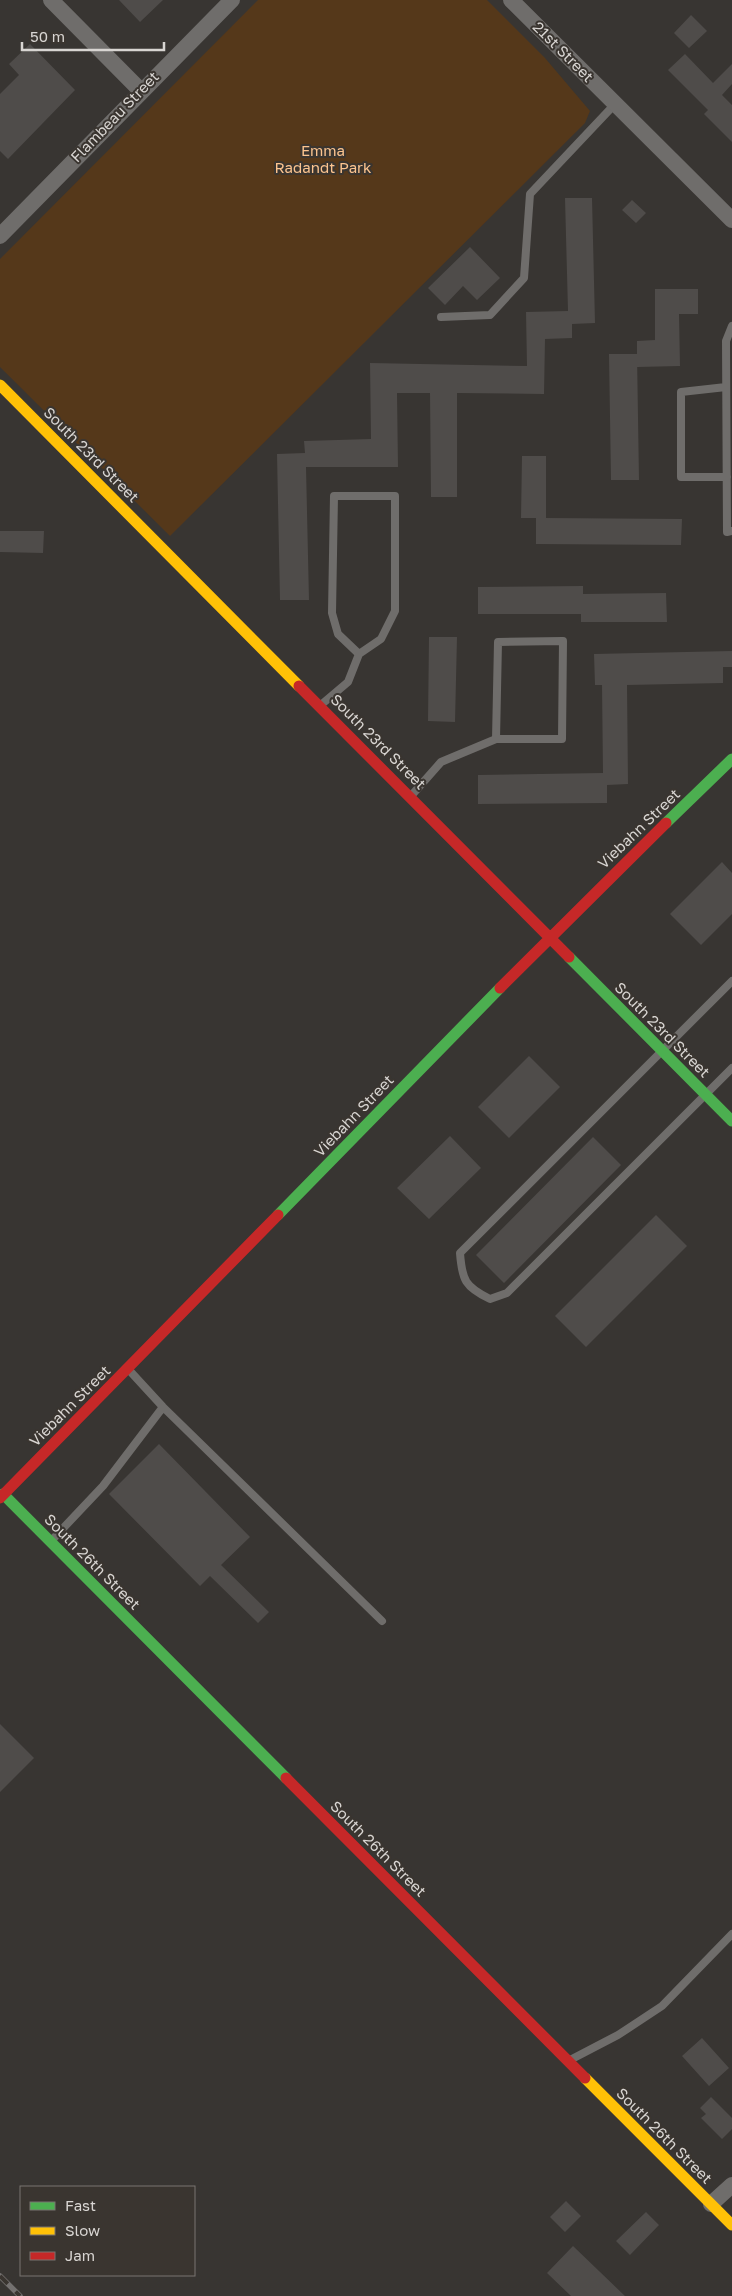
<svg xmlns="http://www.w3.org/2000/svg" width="732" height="2296" viewBox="0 0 732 2296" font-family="'Golos Text',sans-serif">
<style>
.green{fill:#55381a}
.building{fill:#4f4c4a}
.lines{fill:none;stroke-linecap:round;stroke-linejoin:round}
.lane{stroke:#6f6d6b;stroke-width:8}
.street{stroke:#6f6d6b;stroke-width:16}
.fast{stroke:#4caf50;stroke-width:11}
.slow{stroke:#ffc107;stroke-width:11}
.jam{stroke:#c62828;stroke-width:11}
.rail-casing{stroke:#747170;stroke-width:5.5}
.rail{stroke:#3a3530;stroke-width:4;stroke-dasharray:11;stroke-linecap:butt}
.labels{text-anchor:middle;stroke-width:4;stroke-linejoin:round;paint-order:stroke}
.street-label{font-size:15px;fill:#d8d5d2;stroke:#3a3530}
.park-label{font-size:15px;fill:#fcc48f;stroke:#3a3530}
</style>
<rect width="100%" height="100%" fill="#383532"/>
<path class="green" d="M258,0H487L545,58L590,111L585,123L170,536L0,367V259Z"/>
<path class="building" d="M119,0H163L140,22Z
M691,15L707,31L689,48L674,33Z
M30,44L75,90L8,159L0,151V94L19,75L9,64Z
M685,54L713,83L732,64V84L722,95L732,105V142L704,114L708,110L668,70Z
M565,198H592L595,323L572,324V338L545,339L544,394L457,393V497H431L430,393H397L398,467H306L309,600H280L277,454L305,453L304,441L371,439L370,363L527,366L526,312L568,311Z
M632,200L646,213L636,223L622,210Z
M470,247L500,278L477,300L463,286L445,305L428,288Z
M655,289H698V314H679L680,366L637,367V341L655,340Z
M609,354H637L639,480H611Z
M522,456H546V518L682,519L681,545L536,544V518H521Z
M0,531H44L43,553L0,552Z
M583,586V594L666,593L667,622H581V614H478V587Z
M429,637H457L455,722L428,721Z
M732,651V667H723V683L627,685L628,784L607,785V803L478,804V775L603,773L602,685H595L594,654Z
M722,862L732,873V914L701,945L670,914Z
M529,1056L560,1087L509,1138L478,1107Z
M450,1136L481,1168L429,1219L397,1188Z
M593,1137L621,1165L504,1283L476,1255Z
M656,1215L687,1246L586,1347L555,1316Z
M159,1444L250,1537L221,1565L269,1612L258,1623L210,1576L200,1586L109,1494Z
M0,1724L34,1758L0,1792Z
M702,2038L729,2068L709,2086L682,2056Z
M711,2097L732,2118V2129L722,2139L701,2118L706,2114L700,2108Z
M566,2201L581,2216L565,2232L550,2217Z
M646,2212L659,2225L630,2255L616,2241Z
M573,2246L625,2296H571L547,2273Z"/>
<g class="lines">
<path class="lane" d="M441,317L490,315L524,278L530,194L615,104
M732,326L726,341L727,532L732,531
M726,387L681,392V477H727
M322,704L348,682L359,654L338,634L332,613L334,496H395V611L381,639L359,654
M411,796L441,762L496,739H562L563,641L498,642L496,739
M732,981L460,1253C462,1280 465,1287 490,1299L507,1293L732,1068
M129,1370L163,1407L382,1621
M52,1540L103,1486L163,1407
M570,2060L618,2035L662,2006L732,1934"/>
<path class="street" d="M51,0L141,91
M511,0L732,220
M0,236L232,0
M711,2204L732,2185"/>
<path class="fast" d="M666,823L732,759
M569,957L732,1121
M278,1215L500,988
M3,1494L286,1778"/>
<path class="slow" d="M0,385L299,686
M585,2078L732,2225"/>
<path class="jam" d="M299,686L569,957
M500,988L666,823
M0,1498L278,1215
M286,1778L585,2078"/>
<g class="rail-casing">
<path id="rail" d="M0,2276L20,2296"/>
</g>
<use href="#rail" class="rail"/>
</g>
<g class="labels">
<g class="street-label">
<text transform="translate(563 52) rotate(45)" y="5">21st Street</text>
<text transform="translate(115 117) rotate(-46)" y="5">Flambeau Street</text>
<text transform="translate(91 455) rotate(45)" y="5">South 23rd Street</text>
<text transform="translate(378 742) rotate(45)" y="5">South 23rd Street</text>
<text transform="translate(639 829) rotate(-44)" y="5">Viebahn Street</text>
<text transform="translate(662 1030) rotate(45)" y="5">South 23rd Street</text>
<text transform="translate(354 1116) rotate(-46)" y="5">Viebahn Street</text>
<text transform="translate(70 1406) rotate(-45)" y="5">Viebahn Street</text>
<text transform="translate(92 1562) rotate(45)" y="5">South 26th Street</text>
<text transform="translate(378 1849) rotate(45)" y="5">South 26th Street</text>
<text transform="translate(664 2136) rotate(45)" y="5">South 26th Street</text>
</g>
<g class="park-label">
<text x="323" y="156">Emma<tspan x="323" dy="17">Radandt Park</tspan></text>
</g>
</g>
<rect x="20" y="2186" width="175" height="90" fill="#3a3530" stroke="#797571"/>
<rect x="30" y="2202" width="25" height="8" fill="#4caf50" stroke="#797571"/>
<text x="65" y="2211" font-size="15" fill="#d8d5d2">Fast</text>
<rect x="30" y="2227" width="25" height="8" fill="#ffc107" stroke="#797571"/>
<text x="65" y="2236" font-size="15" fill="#d8d5d2">Slow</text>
<rect x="30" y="2252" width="25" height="8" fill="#c62828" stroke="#797571"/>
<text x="65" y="2261" font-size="15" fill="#d8d5d2">Jam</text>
<path d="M22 42v8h142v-8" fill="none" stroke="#d8d5d2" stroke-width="2.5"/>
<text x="30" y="42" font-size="15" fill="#d8d5d2" stroke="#3a3530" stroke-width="4" paint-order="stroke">50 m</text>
</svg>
